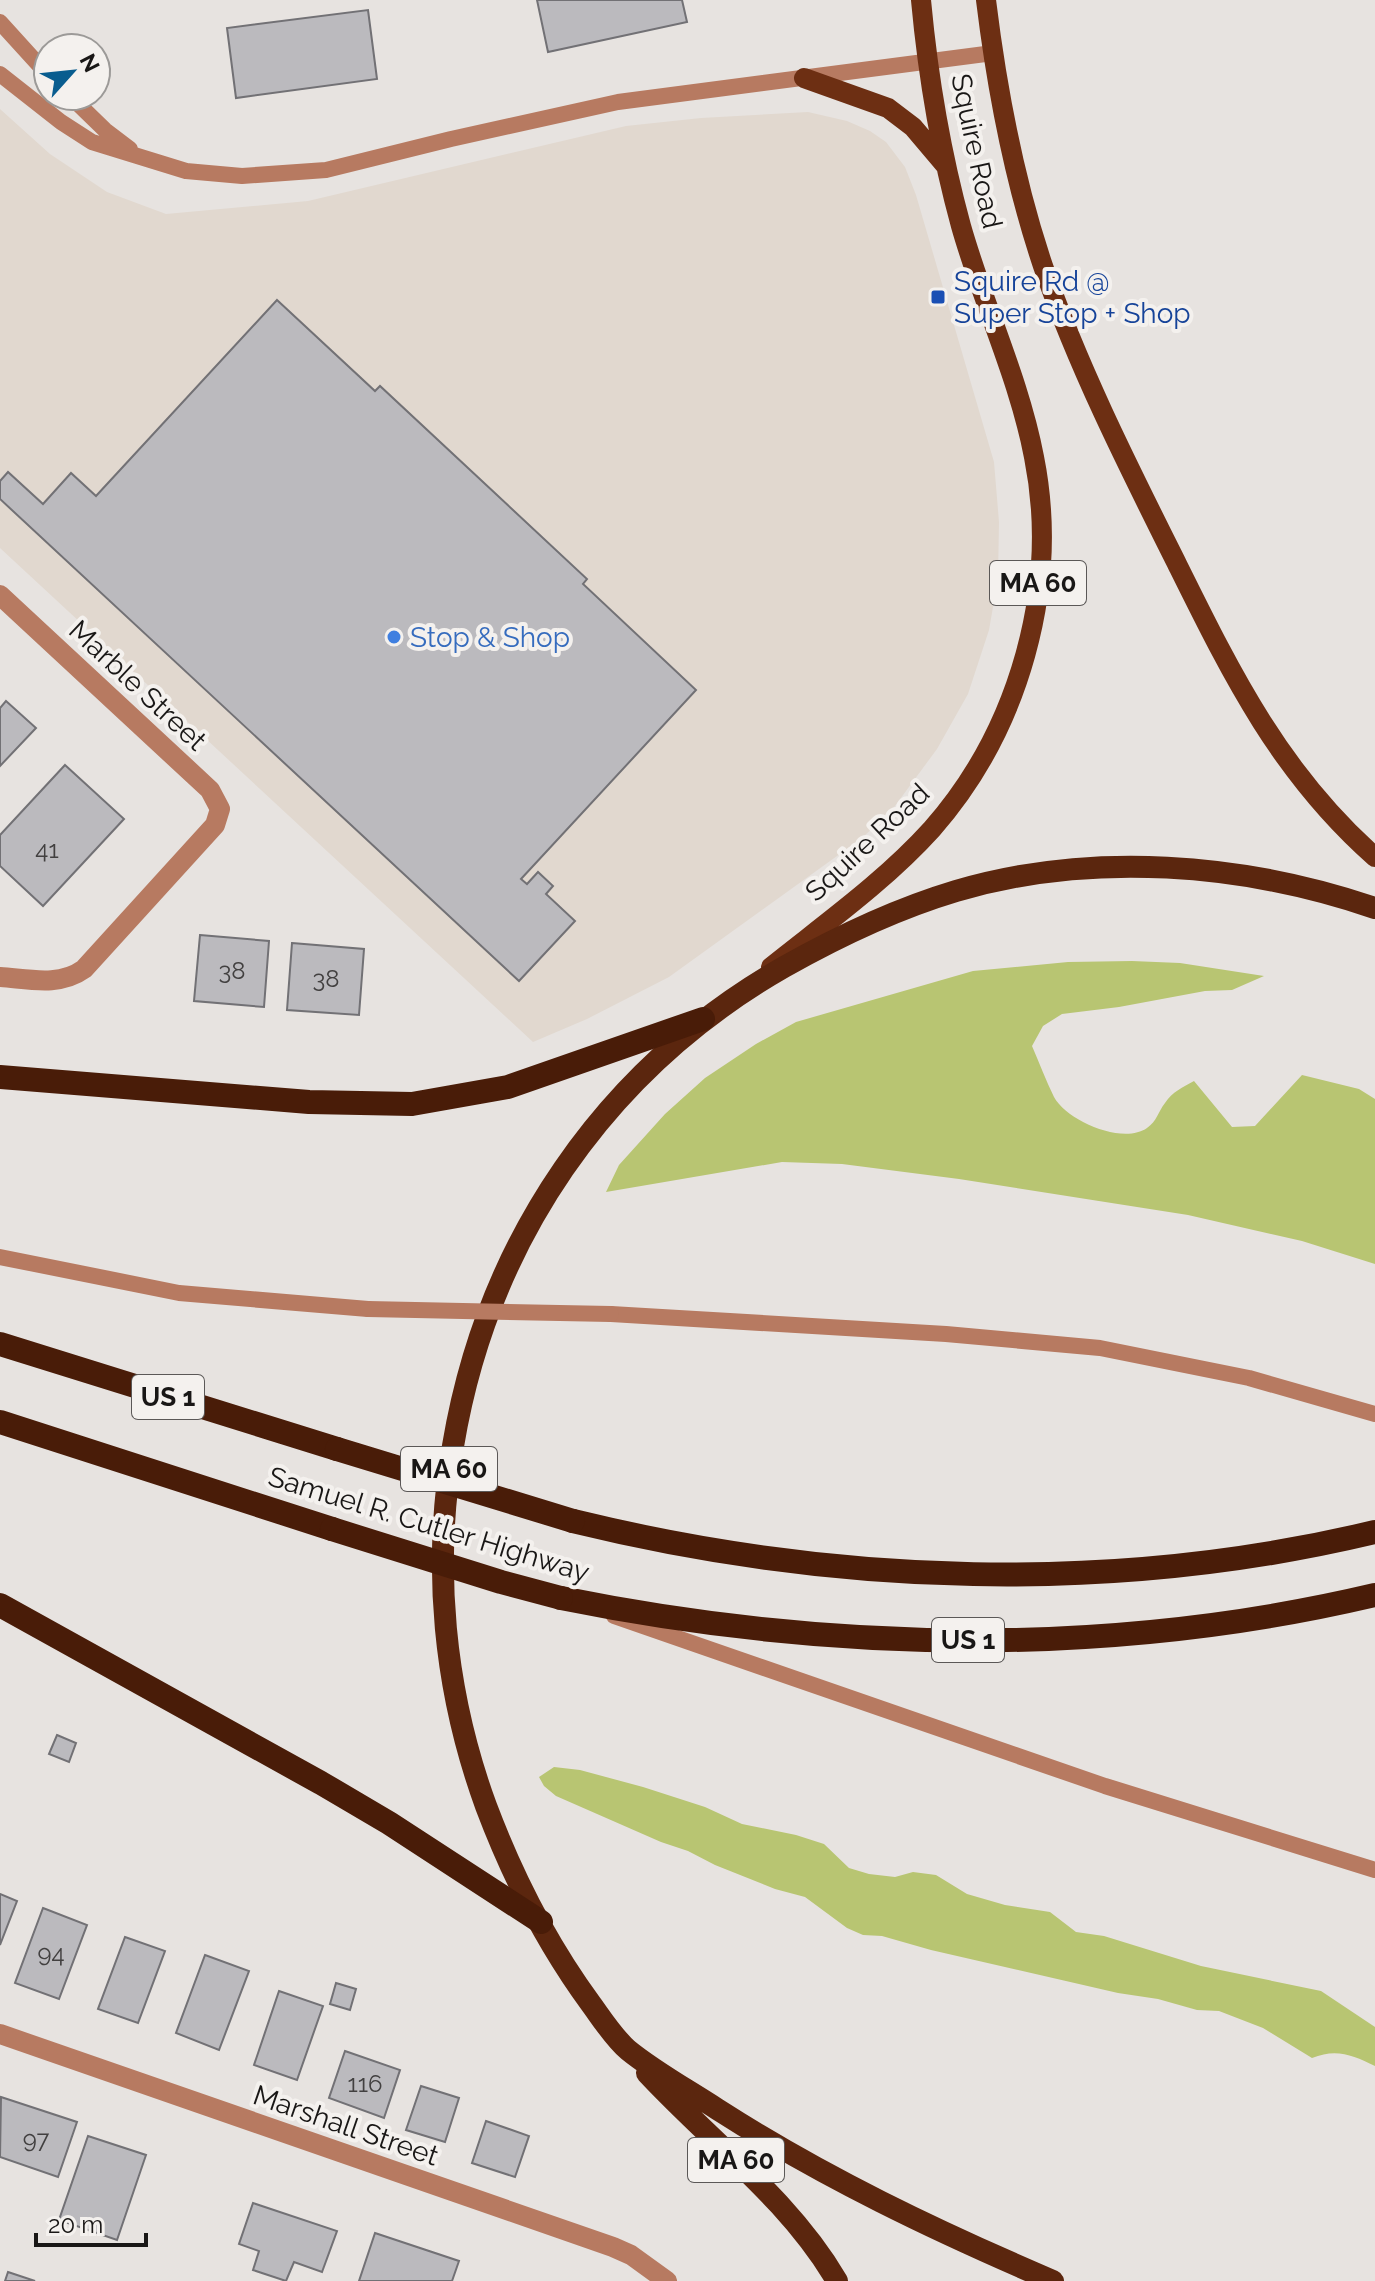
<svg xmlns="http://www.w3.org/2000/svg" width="1375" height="2281" viewBox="0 0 1375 2281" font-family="Raleway,sans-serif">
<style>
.built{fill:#e1d8cf}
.green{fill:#b8c572}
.building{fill:#bbbabe;stroke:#727175;stroke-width:2}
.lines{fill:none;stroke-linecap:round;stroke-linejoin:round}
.service{stroke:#b77a61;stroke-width:16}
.minor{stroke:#b77a61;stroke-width:20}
.primary{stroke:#6d2f13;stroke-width:20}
.trunk{stroke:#5b260e;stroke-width:22}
.motorway{stroke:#491c08;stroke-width:24}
.service-bridge{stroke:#b77a61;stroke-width:16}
.motorway-bridge{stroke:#491c08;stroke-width:24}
.transit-dot{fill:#1a4fb4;stroke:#f4f1ee;stroke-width:3}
.shop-dot{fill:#3f7fe0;stroke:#f4f1ee;stroke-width:3}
.labels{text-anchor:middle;stroke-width:8;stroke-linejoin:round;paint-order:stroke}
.number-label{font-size:24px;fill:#424040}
.shield{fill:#f4f1ee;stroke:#5b5857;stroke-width:2}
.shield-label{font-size:26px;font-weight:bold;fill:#191716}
.street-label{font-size:28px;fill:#191716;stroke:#f4f1ee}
.transit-label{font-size:28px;fill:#164399;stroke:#f4f1ee;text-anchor:start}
.shop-label{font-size:28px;fill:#366cbe;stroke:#f4f1ee;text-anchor:start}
</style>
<rect width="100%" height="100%" fill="#e7e3e0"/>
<path class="built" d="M0,109L50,154L107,192L166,214L308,201L626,126L701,118L808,112L847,121L870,131L886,142L905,167L916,195L994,462L999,522L998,578L989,630L968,694L937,749L892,810L862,838L669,977L587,1019L533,1042L0,548Z"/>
<path class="green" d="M1132,961L1180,963L1264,976L1232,990L1205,991L1119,1007L1062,1014L1043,1026L1032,1046C1039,1062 1046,1081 1054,1097C1067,1121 1123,1145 1147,1128C1157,1121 1158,1112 1165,1103C1172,1092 1183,1087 1194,1081L1232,1127L1255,1126L1302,1075L1359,1089L1375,1099V1264L1302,1241L1188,1215L959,1179L842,1164L782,1162L606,1192L619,1165L665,1114L705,1078L756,1044L796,1022L973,971L1068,962Z
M554,1767L580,1770L643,1787L705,1807L742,1824L796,1835L824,1844L849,1868L869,1874L895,1877L913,1872L936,1875L967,1894L1005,1905L1050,1912L1076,1932L1104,1936L1201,1966L1321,1991L1375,2027V2066C1353,2055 1336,2048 1312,2058L1263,2028L1219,2011L1197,2010L1158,1999L1118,1993L931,1950L882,1936L863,1935L847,1928L805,1897L775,1889L715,1865L688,1851L661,1842L556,1796L544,1786L539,1777Z"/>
<path class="building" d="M537,0H682L687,22L548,52Z
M368,10L377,79L236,98L227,28Z
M277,300L375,391L380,386L587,579L583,584L696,690L521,879L527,884L538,872L553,886L546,894L575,921L519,981L0,499V481L8,472L43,504L71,473L96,496Z
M6,701L36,728L0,766V708Z
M65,765L124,819L43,906L0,866V835Z
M200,935L269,941L264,1007L194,1001Z
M292,943L364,949L359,1015L287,1010Z
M57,1735L76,1743L69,1762L49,1754Z
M0,1894L17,1901L0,1945Z
M43,1908L87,1925L59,1999L15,1983Z
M125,1937L165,1951L138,2023L98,2009Z
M205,1955L249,1971L219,2050L176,2033Z
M336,1983L356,1989L350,2010L330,2004Z
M279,1991L323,2006L297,2080L254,2065Z
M345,2051L400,2070L384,2118L329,2098Z
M421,2086L459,2098L445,2142L406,2130Z
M1,2097L77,2122L58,2177L0,2157Z
M486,2121L529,2136L515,2177L472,2163Z
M88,2136L146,2155L117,2240L59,2220Z
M253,2203L337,2231L322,2272L294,2262L286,2281L253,2270L259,2251L239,2244Z
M375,2233L459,2261L452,2281H359Z
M8,2272L35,2281H5Z"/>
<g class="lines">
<path class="service" d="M0,22L48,75
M0,74L61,122L92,142L186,171L242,176L326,170L451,139L618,102L993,53
M70,96L105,130L130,149
M0,1257L179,1293L368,1309
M611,1314L946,1334L1100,1348L1249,1378L1375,1414
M614,1616L1105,1786L1375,1870"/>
<path class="minor" d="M0,595L210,790L220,809L215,825L84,969C59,987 29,979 0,977
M0,2034L613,2247L631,2255L667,2281"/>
<path class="primary" d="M986,0C997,90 1014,180 1043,266C1079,369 1128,466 1177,564C1232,675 1280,773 1375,857
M804,78L888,108L913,127L946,166
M771,967C826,923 885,881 932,829C1019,730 1060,587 1034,457C1019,378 983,304 961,226C941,153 928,76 921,0"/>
<path class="trunk" d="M647,2073C711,2142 789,2199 837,2281
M1053,2281C936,2231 823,2177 717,2109C688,2090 655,2072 628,2050C614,2038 602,2019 591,2004C547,1944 512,1875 486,1806C444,1691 432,1567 453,1446C487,1242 604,1070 784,967C839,936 896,909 956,891C1092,851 1243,863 1375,908"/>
<path class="motorway" d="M0,1077L309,1102L412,1104L508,1087L703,1019
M0,1344L337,1449
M0,1422L332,1529
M573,1521C835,1585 1112,1595 1375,1532
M561,1598C828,1652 1108,1658 1375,1595
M0,1605L321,1783L389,1823L541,1922"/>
<path class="service-bridge" d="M368,1309L611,1314"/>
<path class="motorway-bridge" d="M337,1449L573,1521
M332,1529L501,1582L561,1598"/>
</g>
<rect class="transit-dot" x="930" y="289" width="16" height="16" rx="4"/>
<circle class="shop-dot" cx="394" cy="637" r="8"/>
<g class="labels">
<g class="number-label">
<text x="47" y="858">41</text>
<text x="232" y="979">38</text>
<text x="326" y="987">38</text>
<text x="51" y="1962">94</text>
<text x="365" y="2092">116</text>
<text x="36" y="2148">97</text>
</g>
<g class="shield">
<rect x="990" y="561" width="96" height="44" rx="6"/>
<rect x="132" y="1375" width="72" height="44" rx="6"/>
<rect x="401" y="1447" width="96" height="44" rx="6"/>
<rect x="932" y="1618" width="72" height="44" rx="6"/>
<rect x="688" y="2138" width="96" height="44" rx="6"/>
</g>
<g class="shield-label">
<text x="1038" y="592">MA 60</text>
<text x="168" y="1406">US 1</text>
<text x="449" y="1478">MA 60</text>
<text x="968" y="1649">US 1</text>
<text x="736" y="2169">MA 60</text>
</g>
<g class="street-label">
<text transform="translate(977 151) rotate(78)" y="10">Squire Road</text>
<text transform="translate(138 685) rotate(43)" y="10">Marble Street</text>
<text transform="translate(867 842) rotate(-43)" y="10">Squire Road</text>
<text transform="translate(429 1524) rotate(17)" y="10">Samuel R. Cutler Highway</text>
<text transform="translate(346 2125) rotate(19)" y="10">Marshall Street</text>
</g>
<g class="transit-label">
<text x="954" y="291">Squire Rd @<tspan x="954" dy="32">Super Stop + Shop</tspan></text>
</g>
<g class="shop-label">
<text x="410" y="647">Stop &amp; Shop</text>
</g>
</g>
<g transform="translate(72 72) rotate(63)"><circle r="38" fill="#f4f1ee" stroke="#9c9a98" stroke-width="2"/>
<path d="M0-6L14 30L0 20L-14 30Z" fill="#095d8f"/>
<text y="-12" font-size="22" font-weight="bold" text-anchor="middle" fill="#191716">N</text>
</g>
<path d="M36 2233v12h110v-12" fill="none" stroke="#191716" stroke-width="4"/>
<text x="48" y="2233" font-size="24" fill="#191716" stroke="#f4f1ee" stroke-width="6" paint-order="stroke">20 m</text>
</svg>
